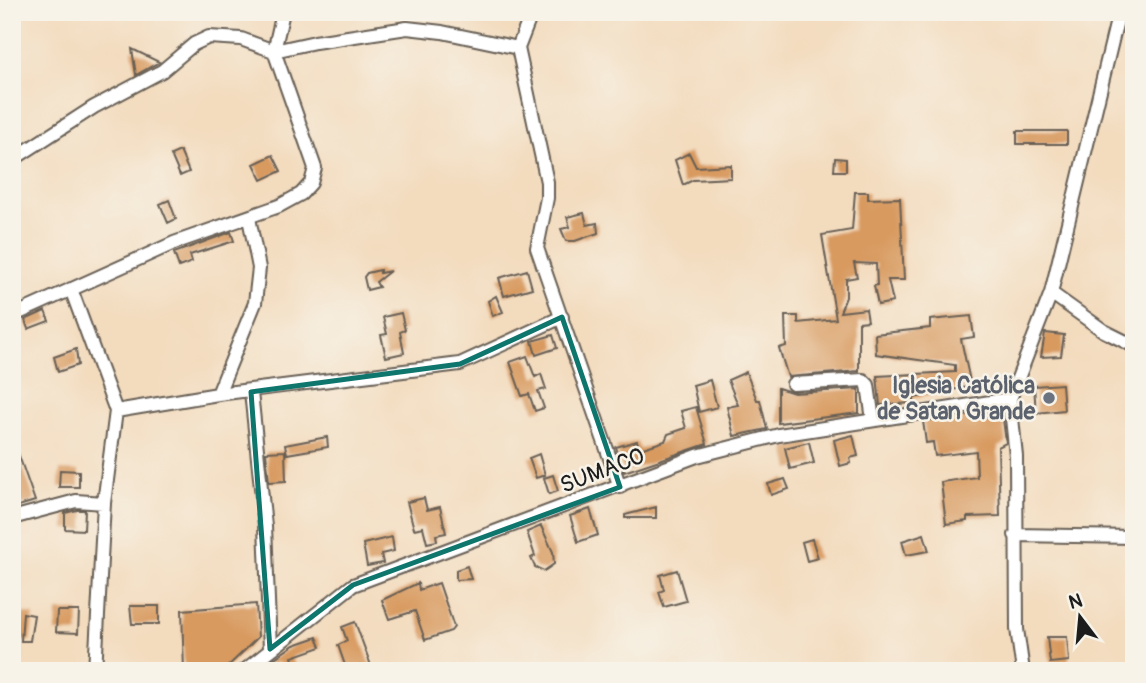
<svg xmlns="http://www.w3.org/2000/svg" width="1146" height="683" viewBox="0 0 1146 683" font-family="Pangolin,sans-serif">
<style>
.building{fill:#d89a5e}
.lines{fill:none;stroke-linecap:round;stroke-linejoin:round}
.minor-casing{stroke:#675f55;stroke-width:16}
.minor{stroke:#fff;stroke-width:12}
.marked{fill:none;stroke:#0f766e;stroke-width:5;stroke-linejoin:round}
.worship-dot{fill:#6b7280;stroke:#f7f3e8;stroke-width:2.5}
.labels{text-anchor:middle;stroke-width:5;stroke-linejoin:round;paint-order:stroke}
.worship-label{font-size:23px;font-weight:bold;fill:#5b616d;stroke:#f7f3e8;text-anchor:end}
.street-label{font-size:23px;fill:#1c1c1c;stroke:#f7f3e8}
</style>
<rect width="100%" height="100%" fill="#f7f3e8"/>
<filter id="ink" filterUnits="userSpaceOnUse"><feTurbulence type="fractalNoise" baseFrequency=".0143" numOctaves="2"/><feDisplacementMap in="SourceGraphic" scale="14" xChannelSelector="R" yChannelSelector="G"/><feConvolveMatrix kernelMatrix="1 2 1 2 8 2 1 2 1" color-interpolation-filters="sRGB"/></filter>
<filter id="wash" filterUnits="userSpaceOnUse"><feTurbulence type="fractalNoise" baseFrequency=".00686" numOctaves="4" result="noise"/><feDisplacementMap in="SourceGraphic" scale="28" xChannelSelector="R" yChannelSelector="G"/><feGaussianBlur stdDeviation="1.57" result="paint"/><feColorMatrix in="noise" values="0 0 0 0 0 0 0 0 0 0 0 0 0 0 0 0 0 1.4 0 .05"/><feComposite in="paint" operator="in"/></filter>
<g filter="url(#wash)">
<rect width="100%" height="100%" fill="#f3dbbe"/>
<g id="blocks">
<path class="building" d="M132,49L159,62L136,75Z
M1017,131H1067V144H1017Z
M180,151L189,172L180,176L171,155Z
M689,153L696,167L731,165V178L693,180L683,185L675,160Z
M273,155L281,171L262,180L254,164Z
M835,158L846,159V171H834Z
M855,192H868V199L900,198L904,280H888L893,302L878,305L874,286L877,285L876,264L854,263L857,277L846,279V297L840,312L866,309L868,321L859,322V371L788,377L779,348L786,346L785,316H798V323L836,319L822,235L852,230Z
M169,200L176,219L168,223L160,204Z
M584,213L587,225L597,223L598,233L575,241H566L561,229L570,227L567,217Z
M231,232L234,241L190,255L192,262L179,267L174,253Z
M380,270V273L390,271L376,282L379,287L367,290L364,277L367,273Z
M527,270L532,288L504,296L499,278Z
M496,296L503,312L493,316L488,301Z
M45,311L49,321L28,329L25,320Z
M401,313L405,330L400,332L404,353L386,357L381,335L387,334L383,317Z
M971,316L974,337L961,339L971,386L914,398V403L880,405L877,376L955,372V365L876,354L875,334L930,328V320Z
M1045,333L1064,335L1061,356L1041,357Z
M553,335L557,348L536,355L532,341Z
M76,349L78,365L58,372L54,357Z
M527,356L535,377L541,374L546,389L538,391L544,408L535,411L529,394L522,396L510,362Z
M746,372L757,400H760L767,429L734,436L727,407L738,405L728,380Z
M710,380L717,407L699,412L693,385Z
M1062,384L1064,410L1036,413L1034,386Z
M778,388L794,393L859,389V413L778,423Z
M696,407L707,444L624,472L616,447L637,441L640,449L665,441L668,434L686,428L681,411Z
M1002,411L1006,443L998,447L1000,516L967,517V521L946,524L941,482L977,477L976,451L935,456L933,442L926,443L923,421Z
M853,435L858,456L850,458L851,463L840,466L834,440Z
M12,436L35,501L12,508Z
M327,437L328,447L287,454L285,445Z
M809,442L814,463L790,469L785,448Z
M285,451L286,481L269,482L266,452Z
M539,454L545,475L536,478L529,458Z
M60,470L79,471V487H59Z
M553,475L558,491L549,494L544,478Z
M785,479L789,489L771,495L768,484Z
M424,498L427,510L440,507L446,533L436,535L437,541L427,543L423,527L414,529L407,502Z
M656,507V518H625V515Z
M590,509L598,535L578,542L570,516Z
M77,510H85L84,530L65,529V513Z
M541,526L553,552L554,564L544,571L535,567L531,558L535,556L527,532Z
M924,534L929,551L906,555L902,541Z
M392,537L394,551L381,554L383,563L367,566L363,544Z
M812,539L818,558L807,561L802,542Z
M467,566L471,579L456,580V570Z
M677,570L686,601L664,607L659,592L664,590L660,575Z
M418,583L419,590L439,583L454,627L451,631L425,640L415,611L389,619L382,600Z
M256,604L258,637L247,648L223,671H184L182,610Z
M130,606H159V624H132Z
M57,611H79L78,633L56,632Z
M23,613L34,615L30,641H21Z
M355,622L373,671H360L359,666L347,671L338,645L347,641L342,627Z
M317,637L321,647L292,657L297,671H282L278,662L271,665L269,662L294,645Z
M1047,637H1067L1069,661L1050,663Z"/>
</g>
</g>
<g filter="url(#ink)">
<use href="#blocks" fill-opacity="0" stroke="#675f55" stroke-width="2"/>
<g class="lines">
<g class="minor-casing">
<path id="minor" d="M518,48L532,12
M12,160L94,107L162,71L194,44L209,37L241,39L274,51L315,42L407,28L442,32L518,48L547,182V198L537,248L620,487
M71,289L116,411L104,503L95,671
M1051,293L1104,331L1134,346
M12,316L174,243L279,206L301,194L311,183L315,168L274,51L283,12
M793,384L863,380L868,385L873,420
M251,392L265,526L270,649
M218,394L255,303L259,268L249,218
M116,411L218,394L460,364L562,317
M12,518L76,501L104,503
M1015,535L1134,537
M244,671L353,585L697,456L779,435L1010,399
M1023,671L1017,629L1016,456L1010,399L1051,293L1119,12"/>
</g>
<use href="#minor" class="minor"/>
</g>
</g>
<path class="marked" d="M562,317L620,487L353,585L270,649L251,392L460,364Z"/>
<circle class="worship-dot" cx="1049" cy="398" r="7"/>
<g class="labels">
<g class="worship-label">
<text x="1035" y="393">Iglesia Católica<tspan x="1035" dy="26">de Satan Grande</tspan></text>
</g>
<g class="street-label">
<text transform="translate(602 470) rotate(-21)" y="8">SUMACO</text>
</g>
</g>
<rect width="1146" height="683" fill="none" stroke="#f7f3e8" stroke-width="42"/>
<g transform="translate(1080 617) rotate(344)" stroke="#f7f3e8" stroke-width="5" paint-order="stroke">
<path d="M0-5L12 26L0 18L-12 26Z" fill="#1c1c1c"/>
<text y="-10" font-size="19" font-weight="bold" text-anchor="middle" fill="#1c1c1c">N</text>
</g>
</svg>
